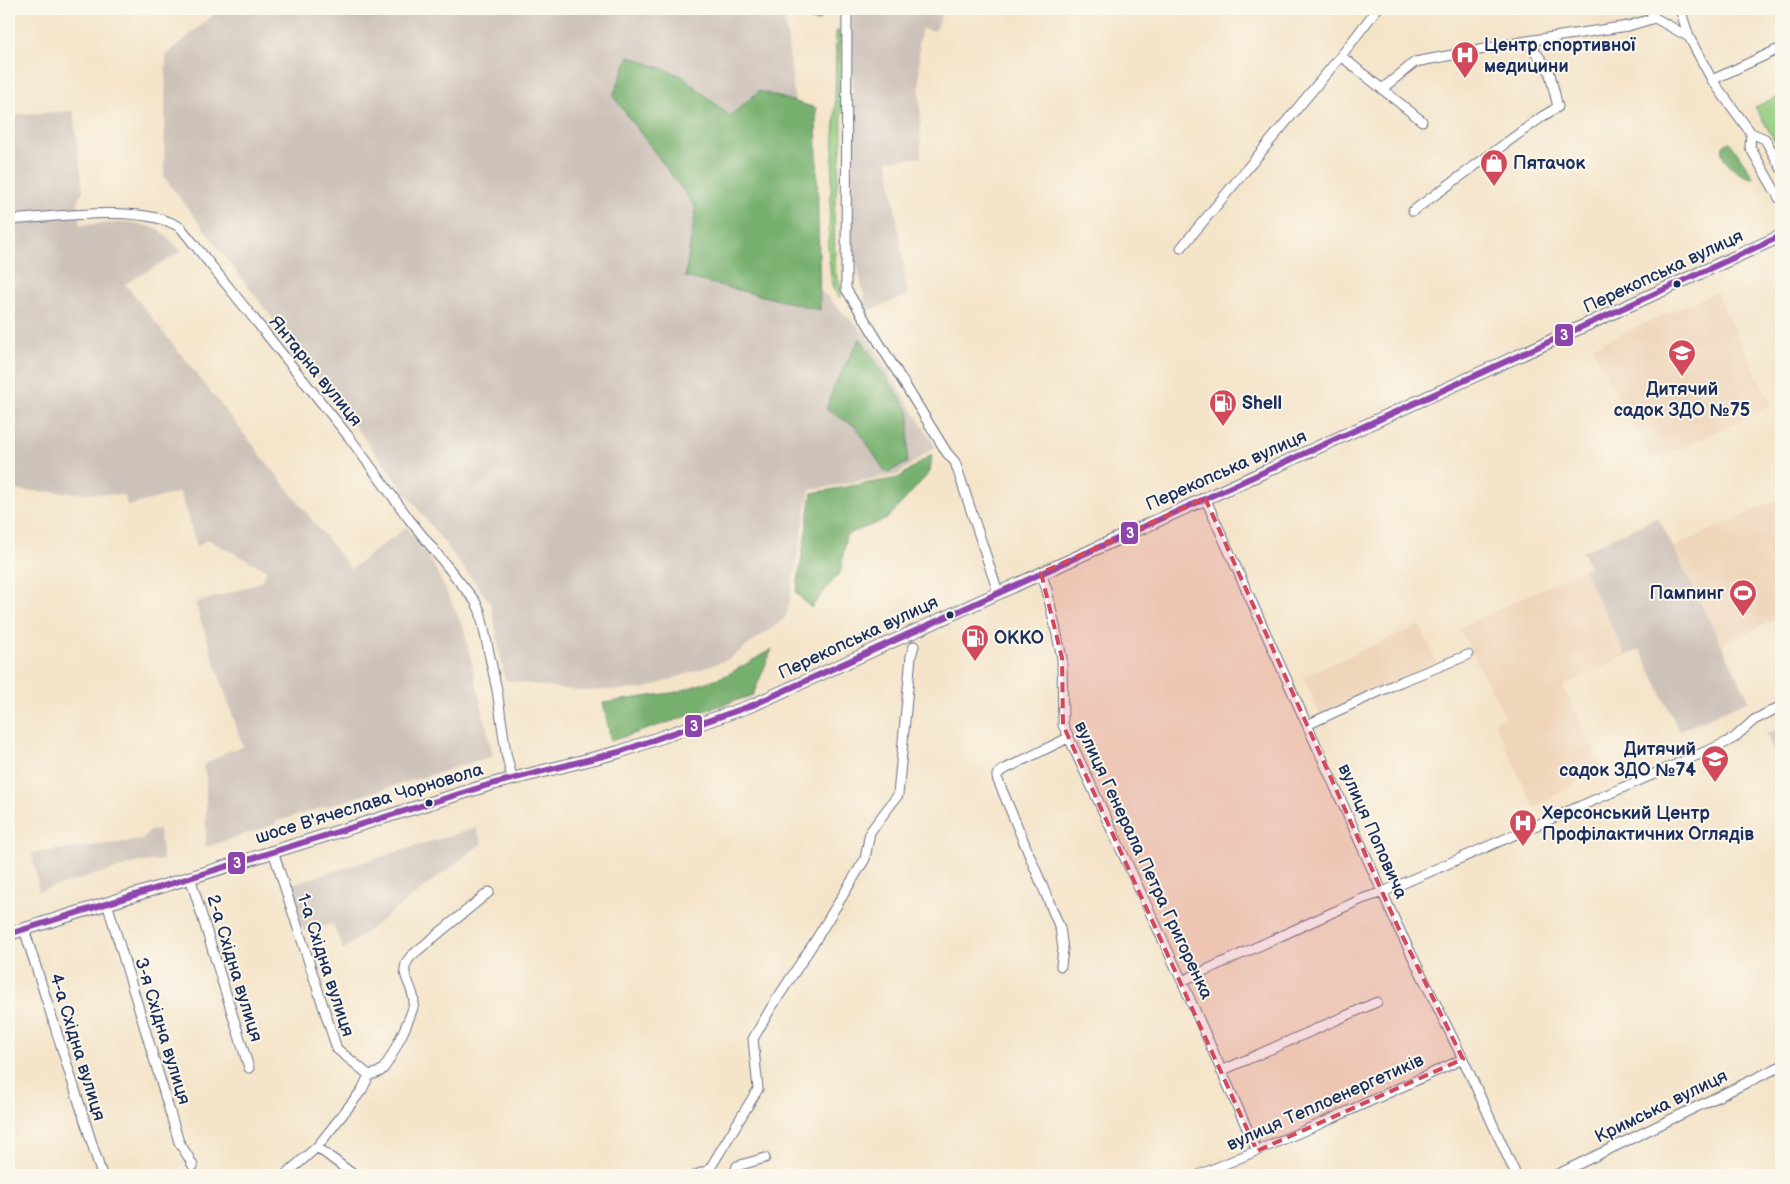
<svg xmlns="http://www.w3.org/2000/svg" width="1790" height="1184" viewBox="0 0 1790 1184" font-family="'Balsamiq Sans',sans-serif">
<style>
.built{fill:#efd6bb}
.industrial{fill:#cdc2b9}
.green{fill:#94cd80;stroke:#587e6f}
.forest{fill:#77b06e;stroke:#497066}
.lines{fill:none;stroke-linecap:round;stroke-linejoin:round}
.minor-casing{stroke:#676e83;stroke-width:11}
.primary-casing{stroke:#676e83;stroke-width:14}
.minor{stroke:#fff;stroke-width:9}
.primary{stroke:#fff;stroke-width:12}
.bus-1-casing{stroke:#fbf7ec;stroke-width:10}
.bus-1{stroke:#8e44ad;stroke-width:6}
.marked{fill:#d1495b;fill-opacity:0.2;stroke:#d1495b;stroke-width:4;stroke-dasharray:10 6;stroke-linejoin:round}
.bus-dot{fill:#1b2f5e;stroke:#fbf7ec;stroke-width:2}
.labels{text-anchor:middle;stroke-width:4;stroke-linejoin:round;paint-order:stroke}
.poi-label{font-size:18px;font-weight:bold;fill:#1b2f5e;stroke:#fbf7ec;text-anchor:start}
.street-label{font-size:18px;fill:#1b2f5e;stroke:#fbf7ec}
.line-badge{stroke:#fbf7ec;stroke-width:2}
.badge-label{font-size:14px;text-anchor:middle;font-weight:bold;fill:#fff}
</style>
<rect width="100%" height="100%" fill="#fbf7ec"/>
<filter id="ink" filterUnits="userSpaceOnUse"><feTurbulence type="fractalNoise" baseFrequency=".02" numOctaves="2"/><feDisplacementMap in="SourceGraphic" scale="10" xChannelSelector="R" yChannelSelector="G"/><feConvolveMatrix kernelMatrix="1 2 1 2 8 2 1 2 1" color-interpolation-filters="sRGB"/></filter>
<filter id="wash" filterUnits="userSpaceOnUse"><feTurbulence type="fractalNoise" baseFrequency=".0096" numOctaves="4" result="noise"/><feDisplacementMap in="SourceGraphic" scale="20" xChannelSelector="R" yChannelSelector="G"/><feGaussianBlur stdDeviation="1.12" result="paint"/><feColorMatrix in="noise" values="0 0 0 0 0 0 0 0 0 0 0 0 0 0 0 0 0 1.4 0 .05"/><feComposite in="paint" operator="in"/></filter>
<g filter="url(#wash)">
<rect width="100%" height="100%" fill="#f4e4c9"/>
<path class="built" d="M1716,292L1772,406L1652,461L1592,347Z
M1777,500L1781,509V616L1722,645L1673,547Z
M1583,569L1626,656L1563,686L1602,767L1534,808L1494,721L1505,716L1459,628Z
M1420,625L1437,663L1320,714L1303,676Z"/>
<path class="industrial" d="M220,9H782L786,27L817,287L866,335L935,446L897,475L810,490L787,613L784,619L729,659L644,689L577,691L505,680L491,604L164,177L166,55Z
M852,9H944L935,31L922,29L919,42L921,157L888,161L908,295L867,311L851,235L853,114Z
M73,111L83,191L78,200L80,225L131,222L158,229L182,251L125,284L351,569L407,527L433,564L464,629L493,756L281,820L275,822L276,824L206,847V778L203,766L226,752L243,747L195,603L245,588L262,581L267,570L207,539L197,547L180,492L127,506L125,495L9,490V115Z
M1658,517L1749,700L1679,731L1640,649L1626,656L1583,569L1590,566L1582,552Z
M1781,727V767L1766,734Z
M476,828L482,843L343,950L333,924L303,931L288,885Z
M159,830L163,860L140,862L39,891L32,853L142,840L149,831Z"/>
<path class="green" d="M838,30L840,35L842,140L834,212L835,271L841,288V298L836,294L832,285L828,247L835,119L836,33Z
M1781,95V151L1755,107Z"/>
<path class="forest" d="M782,9H830L817,22Z
M629,56L682,76L730,116L759,91L816,108L820,310L685,277L696,208L613,96Z
M1729,142H1730L1754,178C1743,178 1724,165 1722,153C1722,152 1723,146 1723,145Z
M860,338L910,413L907,463L886,473L856,427L826,409L835,384Z
M932,454L930,472L887,519L846,535L841,571L811,608L796,593L812,493L898,478Z
M772,649L753,695L611,741L603,703L677,692L727,675Z"/>
</g>
<g filter="url(#ink)">
<g class="lines">
<g class="minor-casing">
<path id="minor" d="M847,9L846,289L947,453L955,462L998,592
M1649,9L1655,18L1689,37
M1680,9L1689,37L1712,80L1751,133L1765,139L1781,168
M1341,56L1377,9
M1712,80L1781,48
M1422,121L1382,89L1415,62L1527,41
M1751,133L1750,147L1779,198L1781,199
M1413,211L1543,116L1558,107L1549,70L1527,41L1628,26L1655,18
M9,220C52,217 146,203 181,228L349,437L409,519L475,601L480,611L497,690L506,753L512,778
M1181,248L1341,56L1382,89
M1205,498L1398,927L1463,1059L1516,1175
M1041,573L1047,590L1062,658L1063,725L1182,981L1257,1151
M1307,725L1400,682L1468,655
M273,851L337,1049L369,1075
M190,877L249,1068
M107,903L179,1142L189,1158L193,1166
M24,929L102,1175
M1061,966L1063,949L1060,928L997,778V775L1001,771L1068,738
M1182,981L1362,899L1383,892L1723,744L1734,738L1754,720L1781,706
M1221,1071L1377,1002
M369,1075C375,1074 379,1073 383,1069C390,1061 414,1012 414,1002C413,982 396,974 411,956L489,892
M317,1147L354,1175
M285,1175L317,1147L362,1090L369,1075
M696,1175L709,1170L758,1089L753,1039L771,1008L815,941L865,859L870,832L898,795L911,656L914,646
M734,1175L737,1166L765,1158
M1199,1175L1322,1123L1463,1059
M1556,1175L1781,1066"/>
</g>
<g class="primary-casing">
<path id="primary" d="M9,934L488,785L619,752L753,705L1781,236"/>
</g>
<use href="#minor" class="minor"/>
<use href="#primary" class="primary"/>
<g class="bus-1-casing">
<path id="bus-1" d="M9,934L488,785L619,752L753,705L1781,236"/>
</g>
<use href="#bus-1" class="bus-1"/>
</g>
</g>
<path class="marked" d="M1205,498L1398,927L1463,1059L1257,1151L1063,725L1062,658L1041,573Z"/>
<defs>
<g id="hospital-pin" transform="scale(1.4375)"><path d="M0 17L-7.5 6A9.5 9.5 0 1 1 7.5 6Z" fill="#d1495b" stroke="#fbf7ec"/><path d="M-5-5h3v3.5h4V-5h3V5h-3V1.5h-4V5h-3Z" fill="#fff"/></g>
<g id="shop-pin" transform="scale(1.4375)"><path d="M0 17L-7.5 6A9.5 9.5 0 1 1 7.5 6Z" fill="#d1495b" stroke="#fbf7ec"/><path d="M-5-2.5h2.3a2.7 3.5 0 0 1 5.4 0H5L5.5 6h-11ZM-1.5-2.5h3a1.5 2.3 0 0 0-3 0Z" fill="#fff"/></g>
<g id="school-pin" transform="scale(1.4375)"><path d="M0 17L-7.5 6A9.5 9.5 0 1 1 7.5 6Z" fill="#d1495b" stroke="#fbf7ec"/><path d="M0-5L7-2L0 1L-7-2ZM-4 1L0 2.5L4 1V4Q0 6-4 4Z" fill="#fff"/></g>
<g id="fuel-pin" transform="scale(1.4375)"><path d="M0 17L-7.5 6A9.5 9.5 0 1 1 7.5 6Z" fill="#d1495b" stroke="#fbf7ec"/><path d="M-5.5-6h7V0h2V4h1.3V-2.5L3-4.5l.8-.8L6-3V5H2.5V1h-1V6h-7ZM-4.2-4.7v3.2H.2V-4.7Z" fill="#fff"/></g>
<g id="stadium-pin" transform="scale(1.4375)"><path d="M0 17L-7.5 6A9.5 9.5 0 1 1 7.5 6Z" fill="#d1495b" stroke="#fbf7ec"/><path d="M0-5a6.5 5 0 1 0 0 10a6.5 5 0 1 0 0-10ZM-3.5-1.8h7v3.6h-7Z" fill="#fff"/></g>
</defs>
<g fill-rule="evenodd">
<use href="#hospital-pin" x="1465" y="55"/>
<use href="#shop-pin" x="1494" y="163"/>
<use href="#school-pin" x="1682" y="353"/>
<use href="#fuel-pin" x="1223" y="403"/>
<use href="#stadium-pin" x="1743" y="593"/>
<use href="#fuel-pin" x="975" y="638"/>
<use href="#school-pin" x="1715" y="759"/>
<use href="#hospital-pin" x="1523" y="823"/>
</g>
<g class="bus-dot">
<circle cx="1677" cy="284" r="4.5"/>
<circle cx="950" cy="615" r="4.5"/>
<circle cx="429" cy="803" r="4.5"/>
</g>
<g class="labels">
<g class="poi-label">
<text x="1484" y="51">Центр спортивної<tspan x="1484" dy="21">медицини</tspan></text>
<text x="1513" y="169">Пятачок</text>
<text x="1682" y="395" text-anchor="middle">Дитячий<tspan x="1682" dy="21">садок ЗДО №75</tspan></text>
<text x="1242" y="409">Shell</text>
<text x="1724" y="599" text-anchor="end">Пампинг</text>
<text x="994" y="644">ОККО</text>
<text x="1696" y="755" text-anchor="end">Дитячий<tspan x="1696" dy="21">садок ЗДО №74</tspan></text>
<text x="1542" y="819">Херсонський Центр<tspan x="1542" dy="21">Профілактичних Оглядів</tspan></text>
</g>
<g class="street-label">
<text transform="translate(1663 271) rotate(-25)" y="6">Перекопська вулиця</text>
<text transform="translate(316 371) rotate(51)" y="6">Янтарна вулиця</text>
<text transform="translate(1226 470) rotate(-24)" y="6">Перекопська вулиця</text>
<text transform="translate(858 637) rotate(-25)" y="6">Перекопська вулиця</text>
<text transform="translate(369 803) rotate(-17)" y="6">шосе В'ячеслава Чорновола</text>
<text transform="translate(1373 831) rotate(66)" y="6">вулиця Поповича</text>
<text transform="translate(1144 860) rotate(65)" y="6">вулиця Генерала Петра Григоренка</text>
<text transform="translate(326 965) rotate(72)" y="6">1-а Східна вулиця</text>
<text transform="translate(235 968) rotate(73)" y="6">2-а Східна вулиця</text>
<text transform="translate(163 1031) rotate(73)" y="6">3-я Східна вулиця</text>
<text transform="translate(78 1047) rotate(73)" y="6">4-а Східна вулиця</text>
<text transform="translate(1325 1102) rotate(-24)" y="6">вулиця Теплоенергетиків</text>
<text transform="translate(1661 1106) rotate(-26)" y="6">Кримська вулиця</text>
</g>
</g>
<g class="line-badge">
<rect x="1554" y="323" width="20" height="24" rx="5" fill="#8e44ad"/>
<rect x="1120" y="521" width="19" height="24" rx="5" fill="#8e44ad"/>
<rect x="684" y="714" width="19" height="24" rx="5" fill="#8e44ad"/>
<rect x="227" y="851" width="19" height="24" rx="5" fill="#8e44ad"/>
</g>
<g class="badge-label">
<text x="1564" y="340">3</text>
<text x="1130" y="538">3</text>
<text x="694" y="731">3</text>
<text x="237" y="868">3</text>
</g>
<rect width="1790" height="1184" fill="none" stroke="#fbf7ec" stroke-width="30"/>
</svg>
